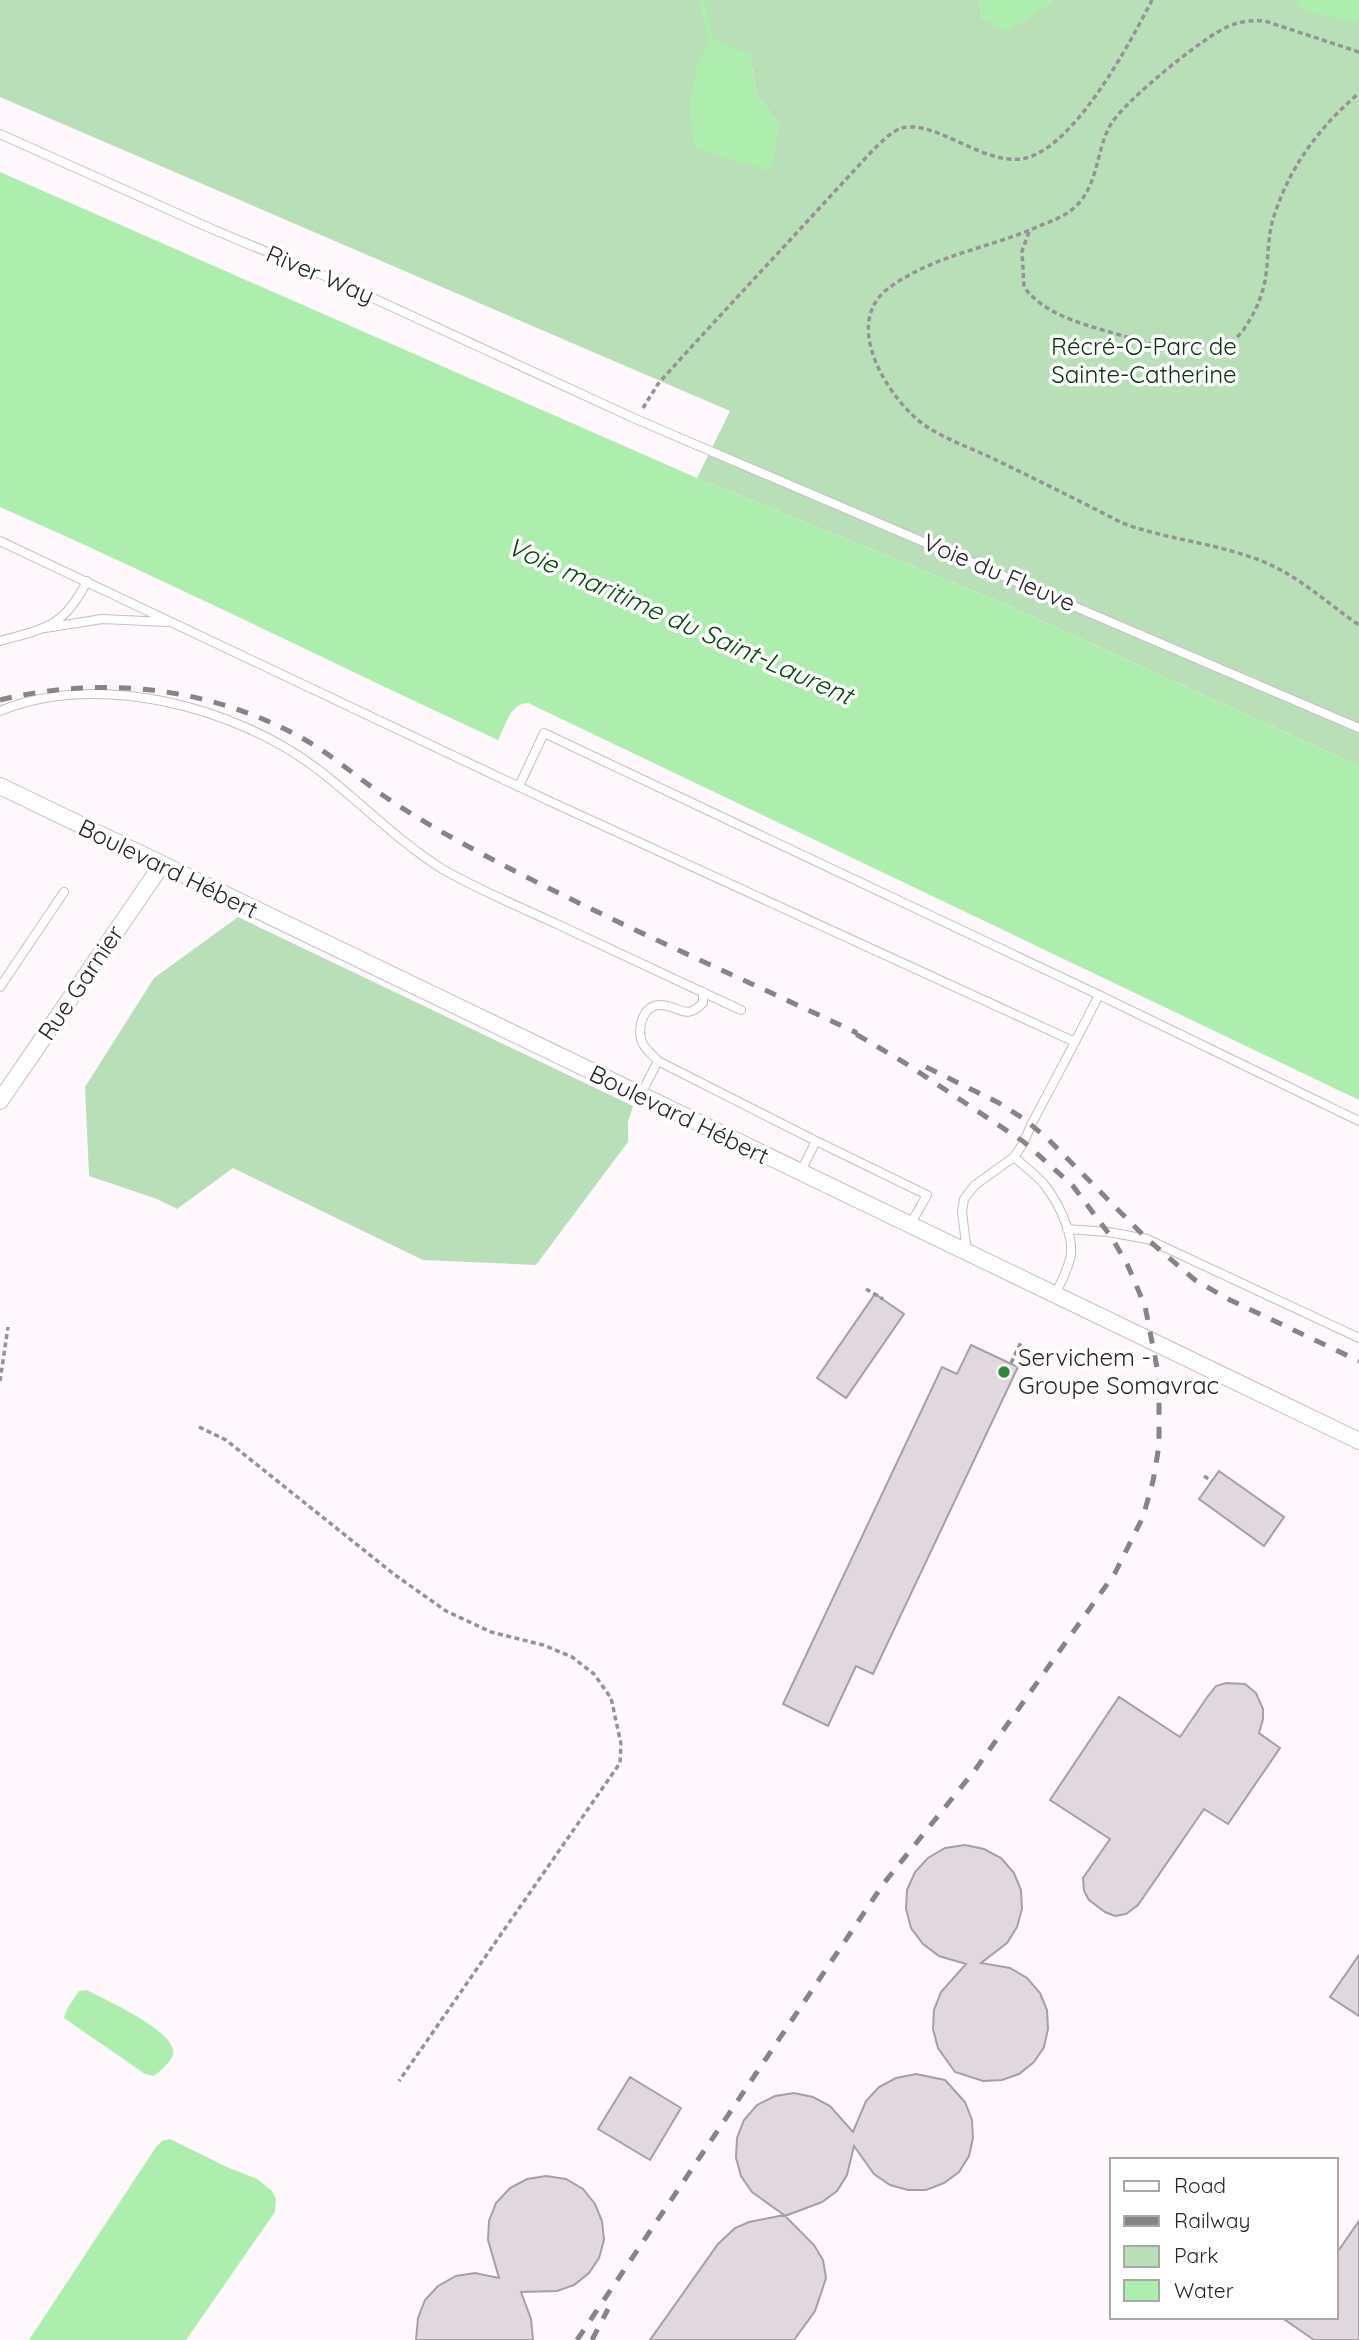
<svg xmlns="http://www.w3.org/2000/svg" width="1359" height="2340" viewBox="0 0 1359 2340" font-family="Quicksand,sans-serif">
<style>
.green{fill:#b9dfb9;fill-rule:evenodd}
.water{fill:#adedad}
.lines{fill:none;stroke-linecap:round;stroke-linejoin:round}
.stream{stroke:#adedad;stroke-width:5}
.building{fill:#e0d8df;stroke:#a69fa5;stroke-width:2}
.lane-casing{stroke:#c6bec5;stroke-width:10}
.street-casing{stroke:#c6bec5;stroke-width:18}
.path{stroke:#979297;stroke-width:3.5;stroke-dasharray:5 3.5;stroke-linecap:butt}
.lane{stroke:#fff;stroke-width:8}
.street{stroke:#fff;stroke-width:16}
.rail{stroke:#878387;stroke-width:5;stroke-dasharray:12 12;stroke-linecap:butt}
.poi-dot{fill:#2f8737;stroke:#fff;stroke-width:2.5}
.labels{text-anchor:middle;stroke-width:7;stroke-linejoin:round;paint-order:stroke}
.street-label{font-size:24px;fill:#292629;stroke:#fff}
.park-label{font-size:24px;fill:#08350d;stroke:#fff}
.poi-label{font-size:24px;fill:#292629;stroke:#fff;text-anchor:start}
.water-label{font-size:26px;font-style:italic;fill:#044a0f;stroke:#fff}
</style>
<rect width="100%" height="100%" fill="#fef8fd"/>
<path class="green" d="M0,0H978L983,19L1053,2L1050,0H1359V766L1003,603L697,478L730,411L0,97ZM750,55L756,93L780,126L697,67Z
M238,917L633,1106L628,1122V1142L536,1265L423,1260L233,1168L177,1209L157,1199L89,1176L85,1087L154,978Z"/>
<path class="water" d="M978,0H1050L1053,2L1007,32L983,19Z
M1293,0H1359V23L1302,10Z
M711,38L750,55L756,93L780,126L770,171L695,149L689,104L697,67Z
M0,172L697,478L1003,603L1359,766V1100L528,703C510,703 505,727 498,740C332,663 168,581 0,507Z
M87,1990C105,2000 179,2032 173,2055C170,2063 160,2071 154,2076L145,2074L64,2018L67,2009L79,1991Z
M170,2139L227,2167L257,2179L272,2191L276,2199L275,2212L186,2340H29L156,2147L162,2141Z"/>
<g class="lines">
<path class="stream" d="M701,0L711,38"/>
</g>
<path class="building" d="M875,1294L904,1314L846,1398L817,1378Z
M971,1345L1018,1367L873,1674L856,1666L828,1726L783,1704L942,1367L957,1374Z
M1219,1471L1284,1517L1264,1546L1199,1499Z
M1226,1683L1245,1684L1256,1693L1263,1709V1719L1259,1733L1280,1748L1228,1824L1204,1809L1138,1905L1126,1914L1115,1916L1105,1912L1089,1900L1084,1891L1083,1878L1110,1839L1050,1800L1119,1697L1180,1737L1208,1696L1216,1686Z
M965,1845L984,1849L1001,1858L1014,1873L1021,1890L1022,1909L1017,1927L1007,1943L981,1963L1010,1968L1027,1978L1040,1993L1047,2010L1048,2029L1044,2047L1034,2062L1019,2074L1002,2080L983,2081L955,2072L938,2048L933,2029L934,2010L941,1992L966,1964L939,1956L923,1944L911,1928L906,1909L907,1890L915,1872L928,1858L945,1848Z
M1359,1955V2016L1330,1997Z
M916,2074L945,2080L965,2102L972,2120L973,2138L969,2156L959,2172L944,2183L926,2190H908L890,2185L874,2174L854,2146L847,2175L837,2191L822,2202L785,2216L814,2245L823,2260L826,2278L815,2311L794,2340H650L718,2244L735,2228L749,2222L784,2215L752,2192L741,2176L736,2158L737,2138L744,2120L757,2105L775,2096L794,2093L813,2097L830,2106L853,2132L866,2101L879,2087L896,2078Z
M630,2077L681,2108L650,2160L598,2129Z
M546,2176L566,2179L583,2189L595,2204L602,2221L604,2240L599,2258L589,2273L574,2285L557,2291L521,2292L531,2319L533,2340H416L418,2318L425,2300L438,2286L456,2276L475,2273L499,2278L488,2240L489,2221L496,2203L510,2188L527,2179Z
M1359,2221V2340H1314L1281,2317H1336V2254Z"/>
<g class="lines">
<g class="lane-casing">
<path id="lane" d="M0,134L212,229L325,276L638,420L1359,728
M0,541L547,800L1075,1042L1031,1125L1024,1142L1014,1157L975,1185L964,1199L962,1212L967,1252
M45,628L102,619L167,622
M0,641C46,628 64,627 87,581
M0,711C97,671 234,706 316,768C360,801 397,841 444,870C481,891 520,907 559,925C619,953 680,982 741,1010
M519,786L544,733L1099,995L1359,1121
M0,987L64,892
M703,992V1003C685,1021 680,1006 661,1005C642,1004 636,1031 643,1044C646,1050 654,1056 658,1061L816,1141L800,1173
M1075,1042L1099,995
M640,1096L658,1061
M816,1141L927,1195L910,1225
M1014,1157C1024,1166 1035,1174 1043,1183C1057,1200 1073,1231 1071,1254C1069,1268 1061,1282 1055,1295
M1067,1229L1108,1232L1147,1239L1359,1338"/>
</g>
<g class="street-casing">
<path id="street" d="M0,786L1359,1441
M0,1101L161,866"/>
</g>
<path class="path" d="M1359,52L1265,21C1252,20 1241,21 1229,26C1203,37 1126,100 1111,124C1096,149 1099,184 1076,206C1066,216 1052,221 1039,226C1000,244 953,252 915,272C902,279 885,288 877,300C850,338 892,401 923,424C944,439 971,448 994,459C1037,480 1080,501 1122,523C1168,540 1218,543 1264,562C1300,577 1327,603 1359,625
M1029,232L1022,251L1024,287C1047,318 1091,326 1127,337C1166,348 1215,369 1244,329C1255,313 1261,299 1265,281C1269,258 1267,234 1275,213C1292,163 1320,127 1359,93
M643,408L658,384L683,356L873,150C881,143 891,131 902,128C936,119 986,168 1026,158C1076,145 1130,43 1152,0
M866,1289L883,1299
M1011,1363L1021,1342
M0,1381L8,1327
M199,1427L226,1440L395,1575L446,1611L491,1632L543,1645L572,1657L594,1674L611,1698L621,1744L620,1763L399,2081
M1204,1476L1212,1481"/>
<use href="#lane" class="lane"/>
<use href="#street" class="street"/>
<path class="rail" d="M0,700C102,675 210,687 302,738C332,755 357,777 384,796C422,822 463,844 503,865C619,925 739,977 857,1033
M926,1067L999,1103L1024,1119L1047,1138L1147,1239L1195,1280L1230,1300L1359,1361
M577,2340L884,1883L975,1770L1115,1573L1143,1517L1153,1481L1159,1446V1378L1145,1306L1128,1266L1112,1238L1073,1186L1024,1142L905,1063L849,1030
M592,2340L608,2309"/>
</g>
<circle class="poi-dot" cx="1004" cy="1372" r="7"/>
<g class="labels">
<g class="street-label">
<text transform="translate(320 275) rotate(23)" y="8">River Way</text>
<text transform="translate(999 573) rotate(23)" y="8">Voie du Fleuve</text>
<text transform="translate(168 869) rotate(26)" y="8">Boulevard Hébert</text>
<text transform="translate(81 983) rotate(-56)" y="8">Rue Garnier</text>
<text transform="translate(679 1115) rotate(26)" y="8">Boulevard Hébert</text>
</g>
<g class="park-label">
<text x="1144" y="355">Récré-O-Parc de<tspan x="1144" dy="28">Sainte-Catherine</tspan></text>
</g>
<g class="poi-label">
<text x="1018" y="1366">Servichem -<tspan x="1018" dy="28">Groupe Somavrac</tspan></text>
</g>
<g class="water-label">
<text transform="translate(680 621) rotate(24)" y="9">Voie maritime du Saint-Laurent</text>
</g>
</g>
<rect x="1110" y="2158" width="228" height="161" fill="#ffffff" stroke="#a9a8a9" stroke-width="2"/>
<rect x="1124" y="2181" width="35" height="10" fill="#ffffff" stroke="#a9a8a9" stroke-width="2"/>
<text x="1174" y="2193" font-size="21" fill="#292629">Road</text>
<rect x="1124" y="2216" width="35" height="10" fill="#878387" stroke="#a9a8a9" stroke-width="2"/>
<text x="1174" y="2228" font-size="21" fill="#292629">Railway</text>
<rect x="1124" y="2246" width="35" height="21" fill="#b9dfb9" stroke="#a9a8a9" stroke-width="2"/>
<text x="1174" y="2263" font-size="21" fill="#292629">Park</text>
<rect x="1124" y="2280" width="35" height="21" fill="#adedad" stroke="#a9a8a9" stroke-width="2"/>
<text x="1174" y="2298" font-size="21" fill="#292629">Water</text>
</svg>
